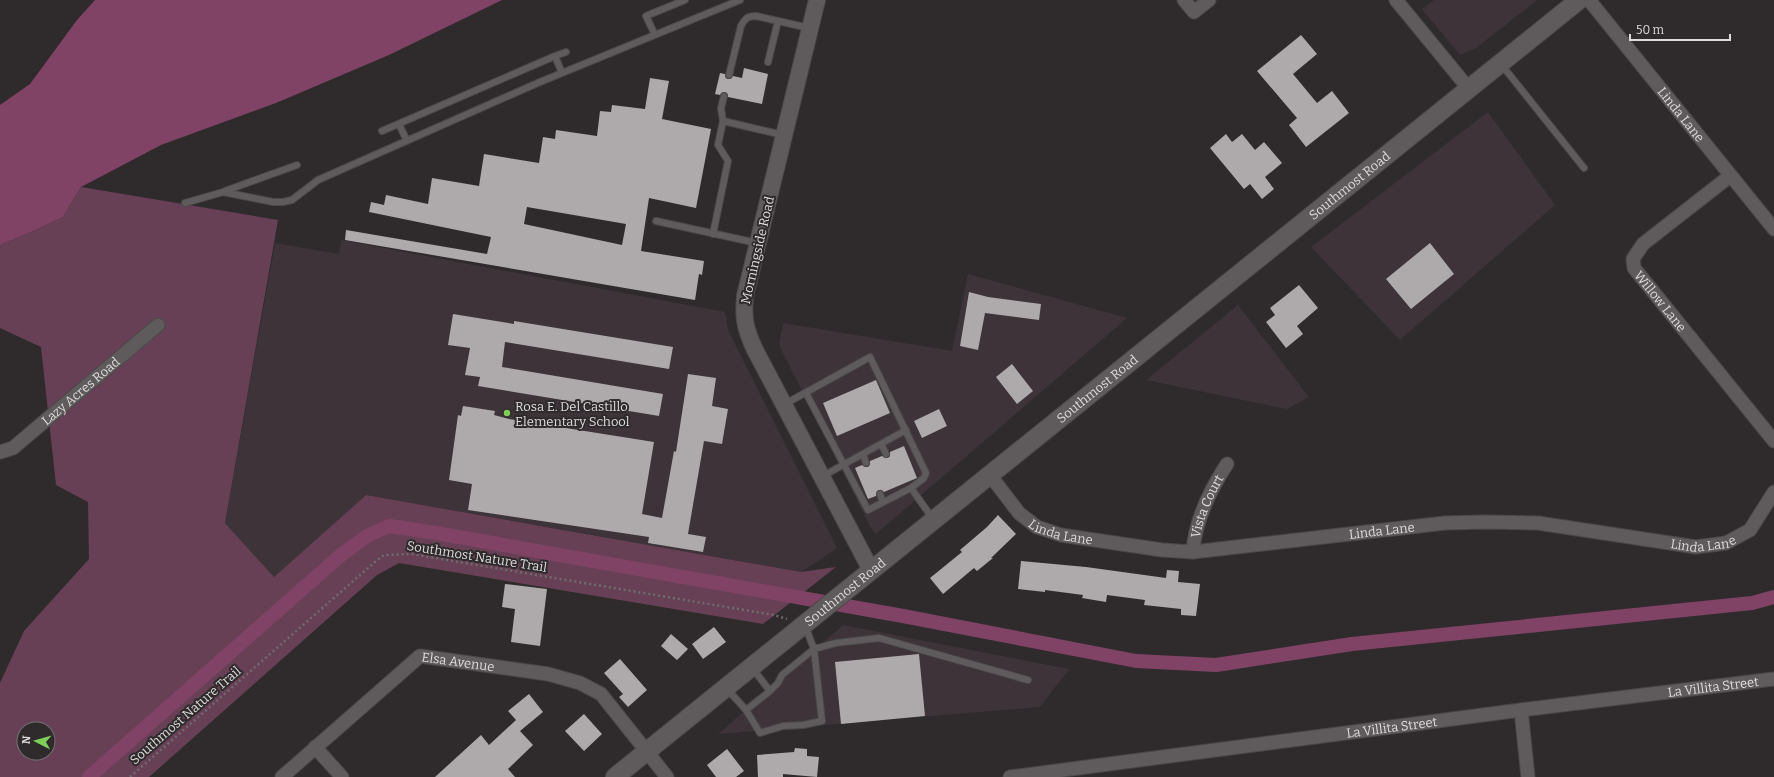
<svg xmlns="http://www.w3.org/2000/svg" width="1774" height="777" viewBox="0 0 1774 777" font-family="Bitter,serif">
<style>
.built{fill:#3d3338}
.green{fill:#684055;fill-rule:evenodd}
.water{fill:#804365}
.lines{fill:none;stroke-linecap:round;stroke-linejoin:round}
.canal{stroke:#804365;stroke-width:14}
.building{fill:#aea9ab;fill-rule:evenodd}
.service-casing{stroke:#4b4849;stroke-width:8}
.minor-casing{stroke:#4b4849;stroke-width:15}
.tertiary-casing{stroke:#4b4849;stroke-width:18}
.secondary-casing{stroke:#4b4849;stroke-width:20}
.path{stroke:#6f6c6d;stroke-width:2.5;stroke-dasharray:2 3;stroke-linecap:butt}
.service{stroke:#5f5b5d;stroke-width:6}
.minor{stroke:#5f5b5d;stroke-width:13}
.tertiary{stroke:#5f5b5d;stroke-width:16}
.secondary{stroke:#5f5b5d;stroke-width:18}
.poi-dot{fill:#7cd155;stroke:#2f2b2d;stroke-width:1.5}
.labels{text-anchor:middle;stroke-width:4;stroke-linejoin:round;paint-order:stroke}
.street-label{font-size:13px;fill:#dedbdc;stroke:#2f2b2d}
.poi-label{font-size:13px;fill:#dedbdc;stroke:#2f2b2d;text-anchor:start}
</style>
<rect width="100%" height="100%" fill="#2f2b2d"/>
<path class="built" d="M1434,0H1537L1476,48L1460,55L1422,9Z
M1488,112L1555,205L1400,340L1311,247Z
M341,240L725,312L728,330L837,548L801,572L366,495L274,577L225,523L275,243L339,254Z
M968,274L1127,318L876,534L871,528L779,345L783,323L952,351Z
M1238,305L1309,397L1287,409L1146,380Z
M843,625L1069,669L1040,707L718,734Z"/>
<path class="green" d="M81,187L278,220L225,523L274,577L366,495L801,572L836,567L763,624L399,563L377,575L149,777H0V683L24,631L89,559L88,502L56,485L41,347L0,328V245L36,230L63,217ZM24,729H48V753H24Z"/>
<path class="water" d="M95,0H502L389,55L276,103L161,145L81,187L63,217L36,230L0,245V105L30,84L77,20Z"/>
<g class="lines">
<path class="canal" d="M89,777L341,555L367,536L389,526L436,533L903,616L1136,661L1216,665L1352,644L1752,603L1774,597"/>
</g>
<path class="building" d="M1301,35L1317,54L1293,74L1317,103L1332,91L1349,113L1306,147L1289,125L1297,118L1257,71Z
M744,68L768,74L762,104L728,97L725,92L720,95L715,94L720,73L725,74L726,78L728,79L733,76L742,78Z
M650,78L669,81L662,119L711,129L696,208L649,198L641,251L704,261L702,275L699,274L695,300L345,240L346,230L487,254L491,237L369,212L371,202L384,205L386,195L428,204L432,178L479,186L484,154L539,163L543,137L555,139L556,130L597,136L600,111L611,112L612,105L645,109ZM527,207L626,224L622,245L524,224Z
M1226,134L1232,142L1242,134L1255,150L1264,142L1282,163L1265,177L1274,189L1262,199L1250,184L1244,189L1210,148Z
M1430,243L1454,274L1411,309L1386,279Z
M1299,285L1318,308L1297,326L1303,334L1286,348L1266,322L1275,315L1270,308Z
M969,292L988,297L1041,304L1039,320L985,313L978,350L960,346Z
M453,314L514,324V321L673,347L669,369L505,342L502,367L663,394L659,416L478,386L480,377L465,375L470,348L448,345Z
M1012,364L1033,391L1017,404L996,377Z
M688,374L716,378L712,406L728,409L722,444L704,441L688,534L706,537L703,552L648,543L649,537L468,510L472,484L449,480L458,415L461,416L463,406L495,411L494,415L509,419L654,442L642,514L662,518L674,451L676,452Z
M876,380L890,413L837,436L823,403Z
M939,409L947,426L922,438L914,421Z
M904,446L917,478L884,492L881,490H878L876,496L868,499L855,468L862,465L865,467H868L870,464V461L882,456L888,458L890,456V452Z
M998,515L1016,534L991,558H993L977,571L974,568L943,594L930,578L962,552L960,550L987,527Z
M1021,561L1086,567L1166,578L1167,570L1179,571L1178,582L1200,584L1196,616L1181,615V609L1144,605L1145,600L1107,595L1106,602L1082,598L1083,595L1045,590V592L1018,589Z
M505,584L547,589L540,646L511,642L515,609L502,607Z
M714,627L726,642L703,659L692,644Z
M671,634L688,649L677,660L661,646Z
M919,654L925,716L841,724L835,662Z
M620,659L647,690L628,707L619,697L623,694L604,673Z
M529,694L543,712L520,731L533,745L508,769L515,777H435L481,735L489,745L516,720L508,711Z
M584,714L602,734L584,751L565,731Z
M795,748L807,749V756L819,757L817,777L783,774V777H758L757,755L794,752Z
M727,749L744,771L736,777H716L707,765Z"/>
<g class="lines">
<g class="service-casing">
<path id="service" d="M655,35L646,16L685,0
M555,56L566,52
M768,62L778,21
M1501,64L1584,168
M729,75L741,26C745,19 747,16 756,16L809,28
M723,121L721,108L724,96
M399,124L407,141
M382,131L555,56L562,73
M225,191L297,165
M185,203L223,192L273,202H283L292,200L318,180L540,82L740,0
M656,221L757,243
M713,234L728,161L718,145L723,121L783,135
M806,393L868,510L911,488
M785,404L870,357L926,473L924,478L911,488L933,519
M881,444L886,454
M863,454L866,463
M823,476L906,430
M880,494L883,502
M727,689L746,710L760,733L783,726L803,725L822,721L814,649L805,626
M770,691L778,683L782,675L814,649L836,643L879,638L1028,680
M746,710L770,691L753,669"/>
</g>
<g class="minor-casing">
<g id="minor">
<path d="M1184,0L1194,12L1209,0"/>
<path d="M1396,0L1469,89"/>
<path id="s1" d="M1589,0L1774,229"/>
<path id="s2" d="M1730,176L1643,244L1633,259L1634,268L1774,441"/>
<path id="s3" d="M0,452L13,448L158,325"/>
<path id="s4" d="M990,475L1019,513L1037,527L1061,535L1162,550L1193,552L1445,523L1485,522L1538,523L1696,547L1726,543L1750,530L1774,492"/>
<path id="s5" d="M1193,552C1195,520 1210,490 1227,464"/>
<path d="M1521,710L1528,777"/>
<path d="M315,747L342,777"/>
<path id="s6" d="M282,777L420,656L548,674L580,683L601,694L667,777"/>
<path id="s7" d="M1010,777L1521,710L1774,679"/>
</g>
</g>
<g class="tertiary-casing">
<path id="tertiary" d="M817,0L745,296C743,317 745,328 754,348L871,570"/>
</g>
<g class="secondary-casing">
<g id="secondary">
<path id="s8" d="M615,777L1579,0"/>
</g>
</g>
<path class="path" d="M130,777L376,561L384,555L412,554L774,615L787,619"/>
<use href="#service" class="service"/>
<use href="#minor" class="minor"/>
<use href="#tertiary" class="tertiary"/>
<use href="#secondary" class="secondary"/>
</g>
<circle class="poi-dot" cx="507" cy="413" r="4"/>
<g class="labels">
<g class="street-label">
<text dy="5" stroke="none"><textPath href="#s1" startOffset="147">Linda Lane</textPath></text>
<text dy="5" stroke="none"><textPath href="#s8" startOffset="943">Southmost Road</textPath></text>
<text transform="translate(757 250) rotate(-77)" y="5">Morningside Road</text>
<text dy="5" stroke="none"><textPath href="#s2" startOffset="180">Willow Lane</textPath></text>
<text dy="5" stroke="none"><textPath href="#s8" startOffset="619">Southmost Road</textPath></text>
<text dy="5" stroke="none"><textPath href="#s3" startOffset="102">Lazy Acres Road</textPath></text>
<text dy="5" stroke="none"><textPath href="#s5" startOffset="48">Vista Court</textPath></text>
<text dy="5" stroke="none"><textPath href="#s4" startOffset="95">Linda Lane</textPath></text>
<text dy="5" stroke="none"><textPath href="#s4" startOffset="419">Linda Lane</textPath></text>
<text dy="5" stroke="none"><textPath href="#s4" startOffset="743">Linda Lane</textPath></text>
<text transform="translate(477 556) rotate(9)" y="5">Southmost Nature Trail</text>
<text dy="5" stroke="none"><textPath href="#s8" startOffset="295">Southmost Road</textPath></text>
<text dy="5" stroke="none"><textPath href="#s6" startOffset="222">Elsa Avenue</textPath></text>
<text dy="5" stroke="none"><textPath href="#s7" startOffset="709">La Villita Street</textPath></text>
<text transform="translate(185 715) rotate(-41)" y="5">Southmost Nature Trail</text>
<text dy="5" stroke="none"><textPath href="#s7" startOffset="385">La Villita Street</textPath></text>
</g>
<g class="poi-label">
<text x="515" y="411">Rosa E. Del Castillo<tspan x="515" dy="15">Elementary School</tspan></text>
</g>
</g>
<g transform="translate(36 741) rotate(276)"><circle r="19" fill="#2f2b2d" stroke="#757173"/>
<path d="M0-3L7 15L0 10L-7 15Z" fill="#7cd155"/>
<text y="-6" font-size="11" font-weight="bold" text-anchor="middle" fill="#dedbdc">N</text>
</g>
<path d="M1630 34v6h100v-6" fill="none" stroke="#dedbdc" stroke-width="2"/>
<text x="1636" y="34" font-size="12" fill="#dedbdc" stroke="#2f2b2d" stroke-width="3" paint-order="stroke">50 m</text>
</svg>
